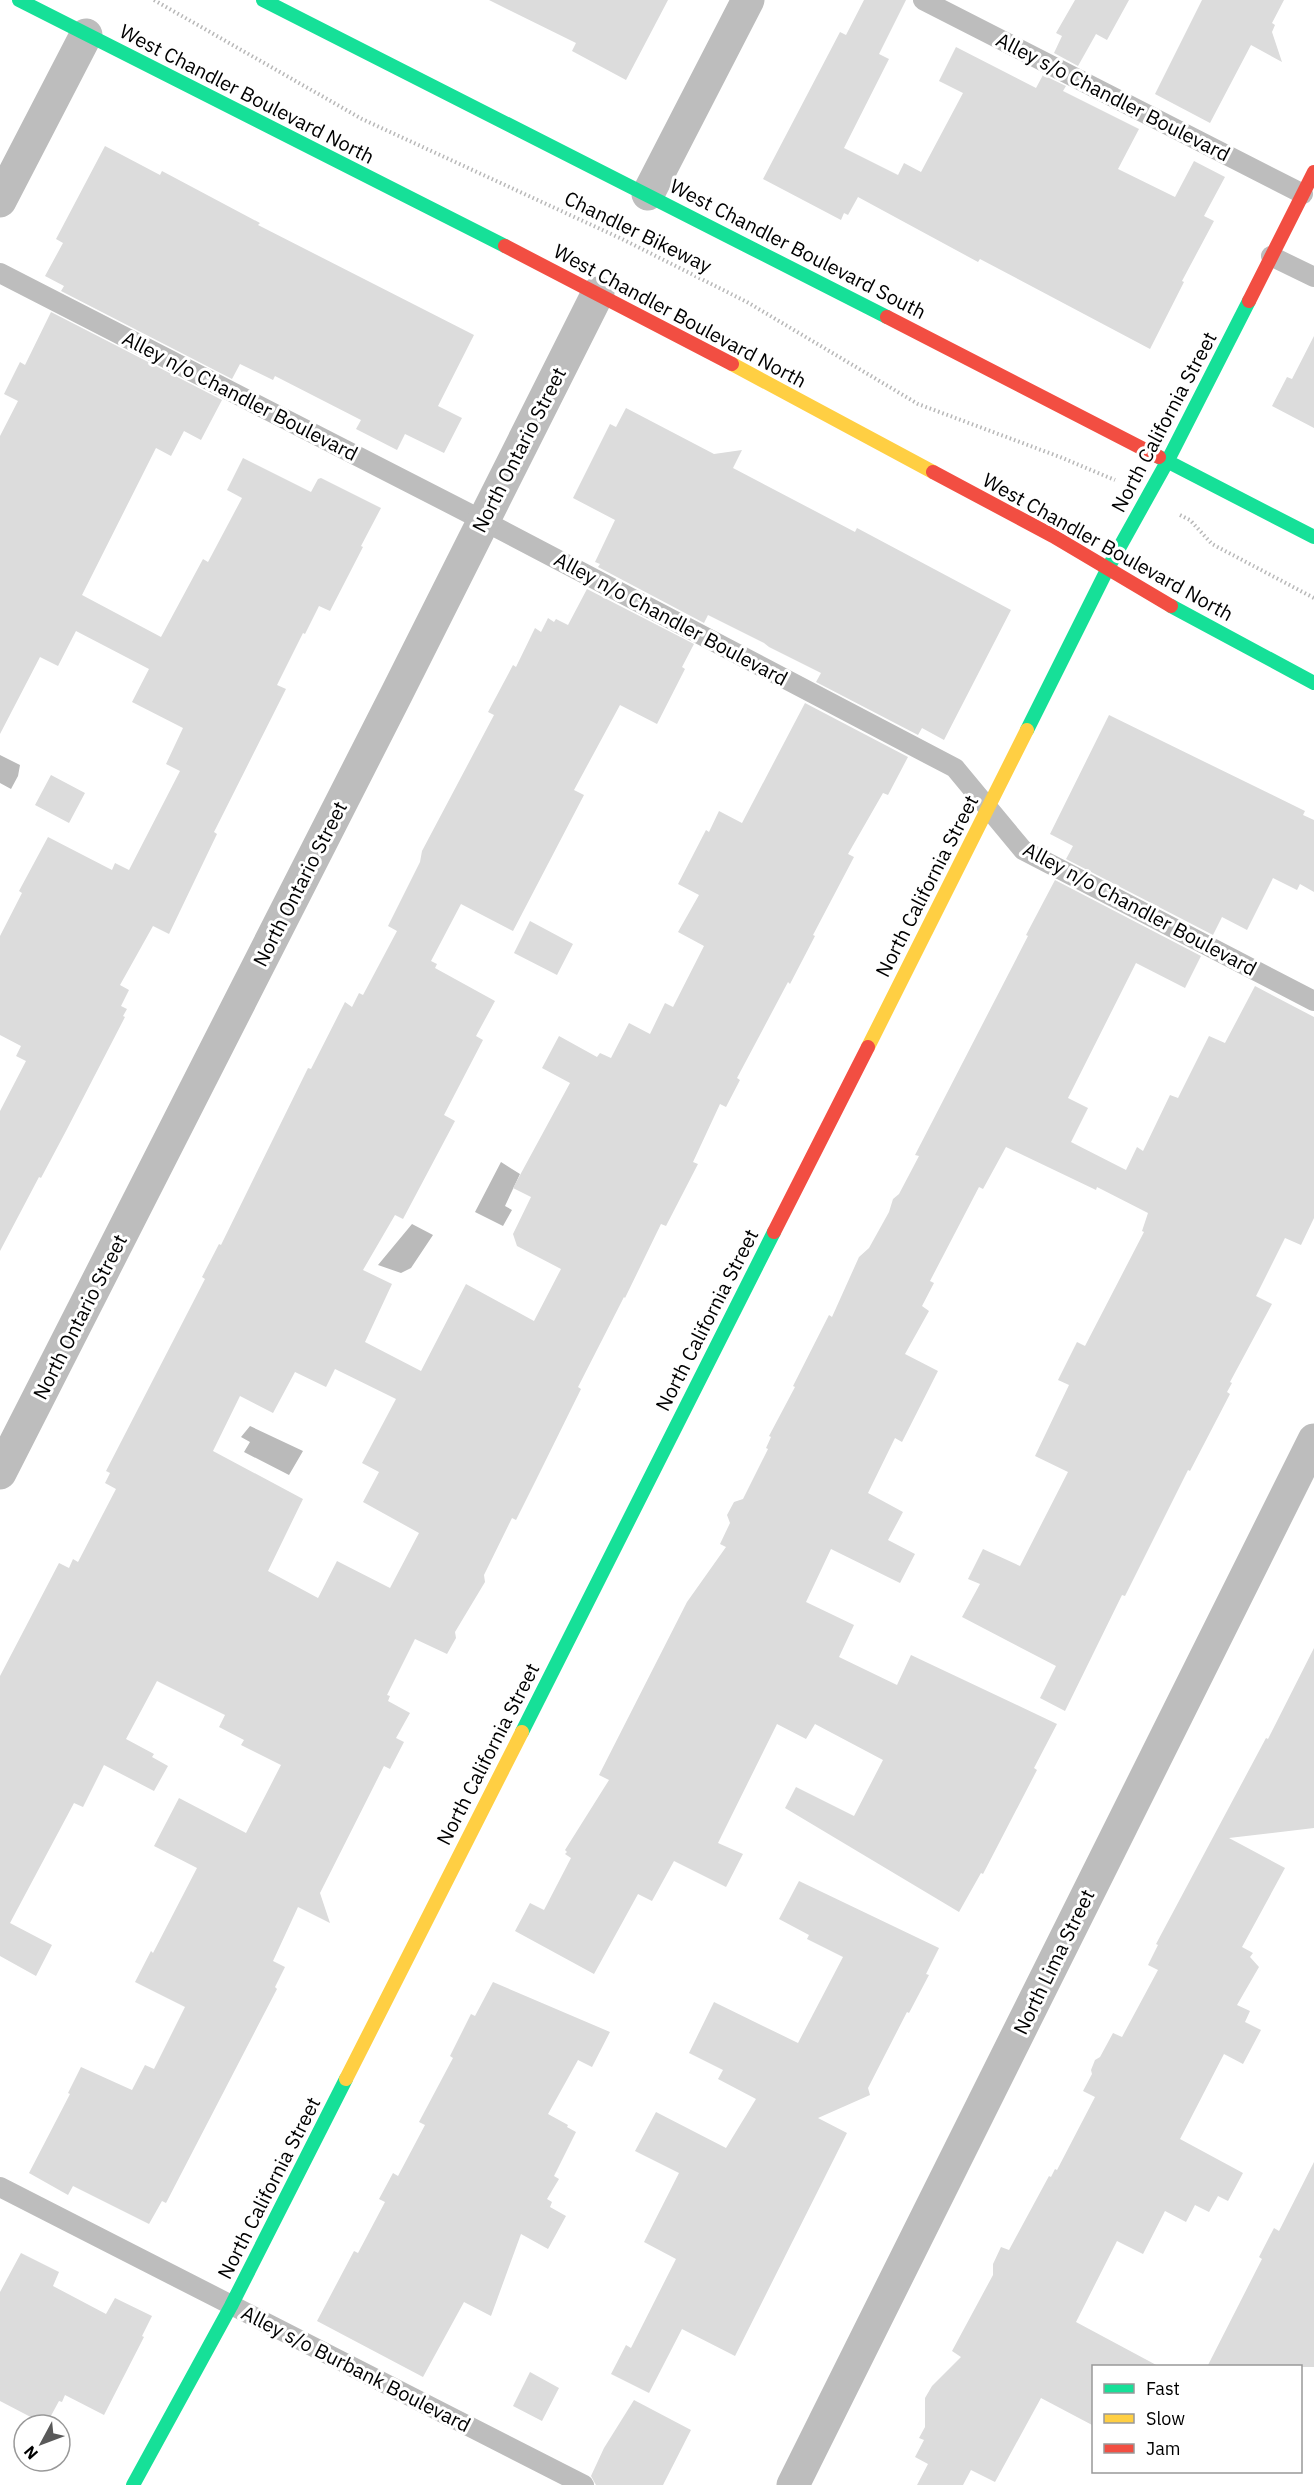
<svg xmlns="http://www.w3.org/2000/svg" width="1314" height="2485" viewBox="0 0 1314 2485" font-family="'IBM Plex Sans',sans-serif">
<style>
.water{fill:#bababa}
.building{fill:#dcdcdc;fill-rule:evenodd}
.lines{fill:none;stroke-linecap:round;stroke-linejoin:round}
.path{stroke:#b8b8b8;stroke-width:4;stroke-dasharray:1.5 3;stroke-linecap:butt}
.lane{stroke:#bdbdbd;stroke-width:20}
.street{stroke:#bdbdbd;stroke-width:33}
.fast{stroke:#16e098;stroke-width:14}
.slow{stroke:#ffcf43;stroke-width:14}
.jam{stroke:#f24e42;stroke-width:14}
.labels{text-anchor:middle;stroke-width:6;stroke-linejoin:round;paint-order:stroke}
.street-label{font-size:20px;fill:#000;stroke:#fff}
</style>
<rect width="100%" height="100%" fill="#fff"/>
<path class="water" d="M0,755L20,765L18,776L11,789L0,783Z
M501,1162L520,1174L505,1206L512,1210L503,1226L475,1212Z
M412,1224L433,1235L411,1268L401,1273L378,1265Z
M250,1426L303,1451L289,1475L244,1452L250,1442L241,1437Z"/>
<path class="building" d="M489,0H668L626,80L572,51L576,43Z
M864,0H906L879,54L889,59L844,148L898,175L904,163L921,172L963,93L939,81L956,47L1036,88L1043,75L1066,86L1063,91L1139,129L1118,169L1175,197L1194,161L1225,177L1204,216L1214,221L1182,281L1184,282L1150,349L980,259L978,262L858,197L848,215L844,213L841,220L763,179L840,32L846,35Z
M1075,0H1129L1107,40L1096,34L1078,66L1054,53L1062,36L1056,33Z
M1202,0H1284L1272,23L1275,25L1272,32L1282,62L1251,45L1210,123L1155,94Z
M105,146L160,175L162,171L260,223L258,225L474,335L438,406L462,418L444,453L405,434L397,450L356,429L361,420L275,376L273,380L240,364L232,379L61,291L64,286L45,276L63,243L56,239Z
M51,312L222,400L201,440L184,431L171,456L156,448L82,595L161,637L203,559L208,562L242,498L227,490L243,458L311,492L318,479L321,478L381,508L361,546L363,547L330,611L319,606L305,634L303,633L277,685L286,689L214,832L217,834L169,934L153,926L120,985L129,990L121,1006L127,1009L123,1016L125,1017L66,1131L41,1178L39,1177L0,1251V1111L26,1061L16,1056L21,1046L0,1035V936L22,893L19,891L48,837L112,870L115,863L129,870L180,771L166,764L183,728L132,702L149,669L76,631L58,666L40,657L0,734V436L18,401L4,394L20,362L25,365Z
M1314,336V428L1272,406L1287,377L1292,379Z
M626,408L714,454L742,450L733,468L855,532L857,528L1011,610L944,740L922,728L918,735L816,682L821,673L769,647L764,643L708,615L704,623L598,567L600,564L595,562L615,520L573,498L610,424L616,427Z
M587,589L694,644L682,667L685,669L657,724L620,705L574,790L584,795L513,931L461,904L431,961L437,964L435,968L495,1001L476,1036L483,1040L444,1115L455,1121L403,1219L395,1215L363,1270L392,1284L365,1342L421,1371L466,1284L534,1321L561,1269L517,1246L513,1234L531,1197L513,1188L570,1083L542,1068L559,1036L597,1057L600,1053L611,1058L629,1023L650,1034L665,1003L673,1007L704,946L678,932L699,895L678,884L706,830L709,832L719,811L742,823L805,703L908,757L888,795L883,793L848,854L854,857L813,935L815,936L790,984L788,982L737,1078L740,1080L726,1107L720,1104L693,1162L698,1164L666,1226L661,1224L625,1298L624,1297L578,1387L581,1389L537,1478L516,1520L512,1518L484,1575L485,1582L455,1632L456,1638L447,1654L415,1639L387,1695L390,1696L388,1701L410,1713L396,1738L404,1742L390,1769L384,1766L320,1893L330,1923L298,1907L273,1961L285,1967L275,1987L277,1989L166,2203L162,2201L149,2224L73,2186L68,2195L29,2173L70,2094L68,2093L81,2067L132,2090L145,2065L154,2069L185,2007L135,1982L151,1951L153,1953L197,1868L154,1846L179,1798L246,1833L281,1765L241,1745L244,1740L219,1727L225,1715L157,1681L126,1739L154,1754L152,1757L168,1766L154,1791L104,1765L83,1807L74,1803L10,1923L52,1945L36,1976L0,1956V1676L59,1563L69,1568L73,1559L78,1562L116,1489L105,1483L110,1473L106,1471L205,1279L202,1277L219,1244L221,1245L308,1068L311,1069L345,1002L352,1007L359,993L363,995L397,931L388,926L420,862L422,851L494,715L488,712L513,665L516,667L535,628L541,632L548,618L554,622L556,619L568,625ZM335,1369L396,1399L362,1463L379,1472L363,1502L419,1533L390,1588L337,1561L318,1598L268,1571L303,1499L213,1451L240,1396L273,1413L295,1372L326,1387Z
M1109,715L1305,811L1303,815L1314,820V892L1300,884L1297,890L1273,878L1247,930L1222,917L1213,935L1066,859L1073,846L1050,834Z
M51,775L85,793L69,823L35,805Z
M1055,880L1201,956L1185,988L1136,963L1068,1098L1088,1108L1071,1142L1126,1170L1137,1147L1143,1151L1170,1095L1178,1098L1209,1036L1225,1043L1255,986L1314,1017V1218L1301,1245L1285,1238L1256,1296L1272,1304L1230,1382L1232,1383L1227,1392L1230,1394L1190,1471L1188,1470L1125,1596L1122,1595L1065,1711L1040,1698L1056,1666L962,1617L980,1584L968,1579L983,1549L1020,1566L1068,1472L1035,1456L1069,1385L1058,1380L1077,1342L1085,1346L1144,1232L1142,1231L1148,1213L1097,1187L1096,1190L1006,1147L983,1189L979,1187L930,1281L934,1283L922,1306L929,1311L905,1354L938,1371L902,1442L895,1438L868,1493L903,1512L888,1540L915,1554L900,1583L831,1549L806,1602L854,1625L839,1657L897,1685L911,1655L1057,1724L1034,1768L1037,1770L983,1874L981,1873L959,1912L785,1808L796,1787L854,1816L883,1760L815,1724L806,1739L777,1724L718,1843L743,1854L726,1887L674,1861L652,1901L638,1894L594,1974L515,1931L530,1903L544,1910L571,1858L565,1854L567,1852L565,1850L609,1780L599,1775L687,1602L726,1547L720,1544L730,1523L727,1515L734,1502L743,1499L768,1449L766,1448L771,1437L769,1436L795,1387L793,1386L829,1315L832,1317L859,1257L869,1248L889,1212L893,1199L899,1194L919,1156L915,1155L1028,936L1026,935Z
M530,921L573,944L557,975L514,953Z
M1314,1648V1828L1229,1838L1285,1868L1242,1947L1253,1953L1250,1957L1259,1967L1237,2005L1250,2011L1245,2022L1261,2030L1243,2064L1224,2054L1180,2139L1243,2173L1228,2201L1218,2196L1209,2212L1195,2205L1186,2222L1165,2211L1143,2254L1117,2241L1076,2322L1160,2367H1094V2426L1041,2398L995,2482L971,2470L963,2485H917L928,2464L915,2457L924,2440L919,2438L925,2427V2398L932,2386L961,2357L952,2351L993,2275V2264L1001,2247L1009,2250L1049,2176L1051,2177L1055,2169L1057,2170L1095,2097L1083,2091L1092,2074L1091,2070L1095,2060L1100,2057L1113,2033L1122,2037L1158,1970L1148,1965L1158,1945L1156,1944L1266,1738L1268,1739Z
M799,1881L939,1948L926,1974L929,1975L909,2013L907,2012L868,2088L870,2095L818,2118L847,2133L735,2356L682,2329L649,2393L611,2374L626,2345L631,2348L676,2259L644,2242L679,2173L635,2151L656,2112L726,2148L756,2099L718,2079L723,2070L689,2053L714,2002L798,2043L843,1957L807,1939L809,1935L779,1919Z
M493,1982L610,2032L592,2067L578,2060L548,2114L568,2125L567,2127L576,2132L554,2176L559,2179L547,2199L552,2202L550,2207L566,2216L548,2249L521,2234L491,2316L464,2302L423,2377L317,2321L354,2251L358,2253L385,2202L379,2199L393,2173L398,2176L425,2125L419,2122L453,2058L450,2056L471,2014L475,2016Z
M1314,2162V2367H1207L1262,2259L1259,2257L1274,2228L1279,2231Z
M21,2253L59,2272L53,2286L106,2314L115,2298L152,2316L142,2336L144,2337L104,2415L65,2395L62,2402L59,2401L46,2425L0,2401V2292Z
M530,2372L559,2388L542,2421L513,2406Z
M634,2400L691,2430L663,2485H596L591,2476L604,2448Z"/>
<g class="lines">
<path class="path" d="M154,0L362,119L622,239L747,302L918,404L1060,457L1115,480
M1180,515L1190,520L1212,544L1314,598"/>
<path class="lane" d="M923,0L1303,194
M1271,256L1314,277
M0,273L484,521L955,768L1023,850L1314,1001
M0,2187L584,2485"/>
<path class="street" d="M648,194L748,0
M0,201L86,35
M0,1473L397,693L598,293
M793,2485L1314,1440"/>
<path class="fast" d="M19,0L505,246
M263,0L887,317
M1159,457L1314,537
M1171,606L1314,683
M1027,730L1108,568L1167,462L1249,301
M522,1732L774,1232
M133,2485L231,2306L346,2079"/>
<path class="slow" d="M732,364L933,472
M868,1047L1027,730
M346,2079L522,1732"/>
<path class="jam" d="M505,246L732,364
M1249,301L1314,172
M887,317L1159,457
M933,472L1053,536L1171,606
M774,1232L868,1047"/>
</g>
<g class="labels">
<g class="street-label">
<text transform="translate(247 94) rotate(27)" y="7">West Chandler Boulevard North</text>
<text transform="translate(1113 97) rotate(27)" y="7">Alley s/o Chandler Boulevard</text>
<text transform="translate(638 232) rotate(26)" y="7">Chandler Bikeway</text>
<text transform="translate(798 249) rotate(27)" y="7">West Chandler Boulevard South</text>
<text transform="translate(680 316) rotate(28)" y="7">West Chandler Boulevard North</text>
<text transform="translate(240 396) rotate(27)" y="7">Alley n/o Chandler Boulevard</text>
<text transform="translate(1164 422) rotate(-62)" y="7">North California Street</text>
<text transform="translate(519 450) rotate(-63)" y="7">North Ontario Street</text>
<text transform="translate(1108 547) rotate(29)" y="7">West Chandler Boulevard North</text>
<text transform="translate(671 619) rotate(28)" y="7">Alley n/o Chandler Boulevard</text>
<text transform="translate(300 884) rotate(-63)" y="7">North Ontario Street</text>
<text transform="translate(927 886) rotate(-63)" y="7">North California Street</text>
<text transform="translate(1140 909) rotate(28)" y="7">Alley n/o Chandler Boulevard</text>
<text transform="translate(80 1317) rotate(-63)" y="7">North Ontario Street</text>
<text transform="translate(707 1320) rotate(-63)" y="7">North California Street</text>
<text transform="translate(488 1754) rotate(-63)" y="7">North California Street</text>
<text transform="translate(1054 1962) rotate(-64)" y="7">North Lima Street</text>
<text transform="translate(269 2188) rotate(-63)" y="7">North California Street</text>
<text transform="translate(356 2369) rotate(27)" y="7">Alley s/o Burbank Boulevard</text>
</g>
</g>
<rect x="1092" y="2365" width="210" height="108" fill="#ffffff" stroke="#999999" stroke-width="1.5"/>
<rect x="1104" y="2384" width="30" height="9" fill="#16e098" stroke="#999999" stroke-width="1.5"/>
<text x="1146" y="2395" font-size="18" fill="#000000">Fast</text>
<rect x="1104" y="2414" width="30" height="9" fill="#ffcf43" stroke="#999999" stroke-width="1.5"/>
<text x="1146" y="2425" font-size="18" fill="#000000">Slow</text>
<rect x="1104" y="2444" width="30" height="9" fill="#f24e42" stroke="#999999" stroke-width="1.5"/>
<text x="1146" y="2455" font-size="18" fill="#000000">Jam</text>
<g transform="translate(42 2443) rotate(229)"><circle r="28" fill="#ffffff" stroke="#999999" stroke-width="1.5"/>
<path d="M0-4.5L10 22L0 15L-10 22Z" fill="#595959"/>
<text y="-9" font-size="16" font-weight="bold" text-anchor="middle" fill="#000000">N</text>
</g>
</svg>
